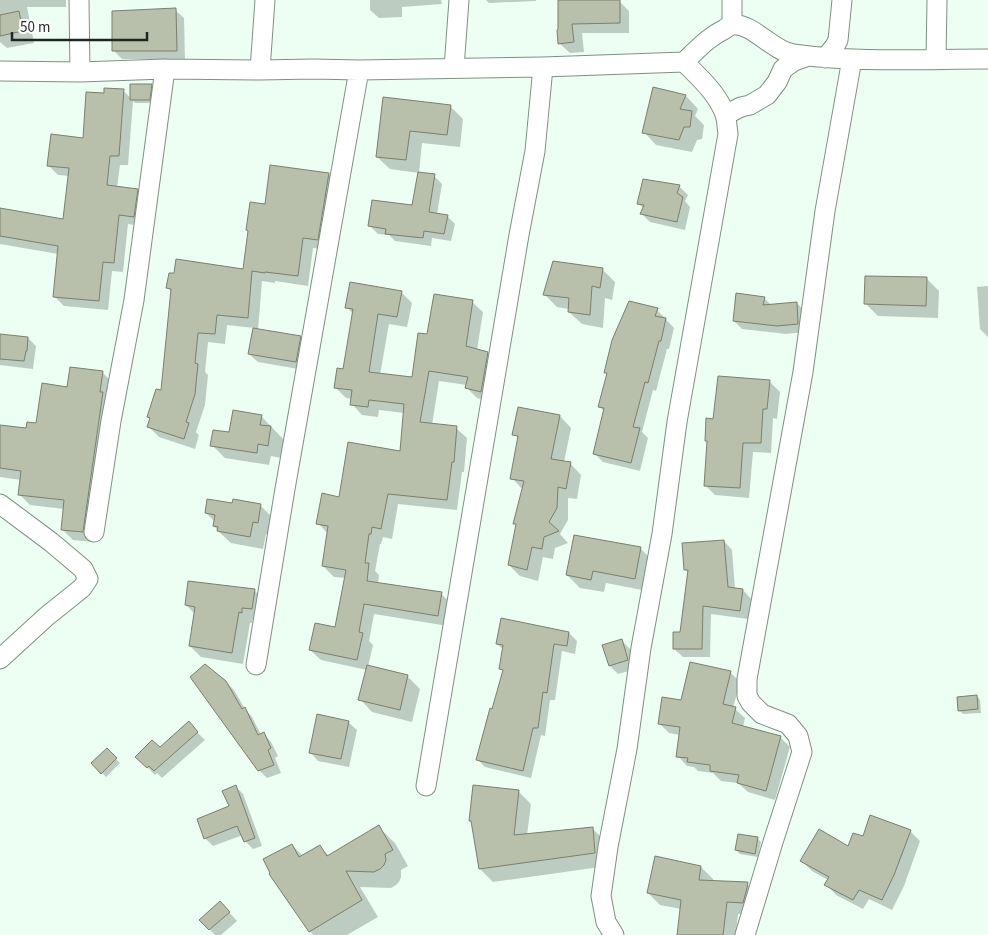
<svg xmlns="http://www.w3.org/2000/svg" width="988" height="935" viewBox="0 0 988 935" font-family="'Source Sans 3',sans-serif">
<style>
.shadow{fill:#0003}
.building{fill:#b8c0ab;stroke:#79806c}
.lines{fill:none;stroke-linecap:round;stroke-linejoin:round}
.minor-casing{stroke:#7d9183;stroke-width:21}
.minor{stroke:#fff;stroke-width:19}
</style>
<rect width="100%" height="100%" fill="#edfff2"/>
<path class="shadow" d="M0,0H66V7H27L34,43L7,48L0,42Z
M370,0H441L442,4L402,7V17L379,18L370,10Z
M486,0H536V1L489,3Z
M559,0H616L619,1L629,11V33H582L584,52L570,53L560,44Z
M175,10L184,18L185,59H122L114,51Z
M151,86L155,89L153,103H135L133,101L128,165H120L117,188L137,190L147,200L143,226L128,224L123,272L112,271L108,310L64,306L54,296L58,254L0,244V210L64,221L69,176L58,175L48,165L84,139L105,94L123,91L131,98Z
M654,88L686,96L698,109L695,116L704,125L702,139L697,140L692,152L656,145L644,132Z
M384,98L450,106L463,119L460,147L422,143L419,173L390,169L377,157Z
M329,174L339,184L328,250L313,248L308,286L275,281V283L262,281L258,330L300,337L308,346L304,370L258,362L249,354L254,328L227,325L225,344L208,342L205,372L208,375L205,405L196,432L199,435L195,449L159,437L148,426L151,419L148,417L162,392L172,292L167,287L244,270L266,206Z
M434,176L442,184L437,214L447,216L455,224L451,241L432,238L431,246L395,241L389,235L378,234L370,226L413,206Z
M679,186L688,195L685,201L690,207L685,230L650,222L642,214L644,209L638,203Z
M602,269L615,282L612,300L605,298L603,328L582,324L569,312V309L557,307L545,295Z
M926,278L939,291L938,318L878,316L865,303Z
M988,286V337L980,329L977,287Z
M401,292L412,303L407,327L389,324L380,375L413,379L428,336L472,302L483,312L477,350L487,353L498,363L492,402L477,398L467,388V385L439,381L432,425L456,428L467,438L464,472H462L457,510L398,504L392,539L383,537L381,544H380L375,571L379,575L378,584L441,594L452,604L448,626L374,614L369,641L373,645L368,667L407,676L420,689L412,722L372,712L360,699L367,670L321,660L310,650L336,629L346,578L334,577L323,566L328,534L318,523L340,498L401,452L404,413L379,410L378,417L362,415L352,404V399L346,398L335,387L344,370L353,314L347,307Z
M764,298L772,306L797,303L805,312L806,332L786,334L742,329L734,321Z
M657,310L674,328L669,349H667L656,391L653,390L642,432L648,438L640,471L603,462L594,453L605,412L599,406L608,374L606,372Z
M0,335L28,338L36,346L33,369L0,365Z
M102,372L113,383V404L93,542L73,540L62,529L64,509L30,505L19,494L21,480L0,477V426L27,429L37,425Z
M770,382L780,392L777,419L773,418L771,453L753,452L749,498L715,495L705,485Z
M261,416L284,440L281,458L271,456L269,465L225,458L212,445L230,433Z
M560,416L571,428L564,462L570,463L581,475L577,499L568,498V520L560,534L568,543L555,548L553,559L543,557L538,581L520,576L509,565L517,526L515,523L523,490L512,478L519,439L514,434Z
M233,504L260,505L273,518L270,535L266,534L263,549L231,543L218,531L214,526L215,522L206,513Z
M724,541L732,550L735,589L743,590L751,599L748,619L711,614L710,657H683L674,649L681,633L689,573L685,569Z
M640,548L653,561L647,591L606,583L604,592L580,588L567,575Z
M254,590L265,601L263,619L253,618L252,623H250L243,664L201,657L190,646L195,614L186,605Z
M569,633L577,641L575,654L562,651L555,700H550L545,736L541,735L531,778L485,767L477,759L493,710L504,672L501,669L504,650L497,644Z
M622,641L630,649L636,669L618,674L610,666Z
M730,672L740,682L733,708L735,709L745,718L743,727L780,737L790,747L775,800L748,792L738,783L721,781L713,773L698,771L694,767L687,766L678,756L680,735L669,733L659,723L682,701Z
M226,682L234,690L245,709L252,717L261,735L264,734L271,742L278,756L275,758L281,773L267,778L259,770Z
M977,696L980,700L981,713L963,714L959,710Z
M348,722L357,730L349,767L318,761L310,752Z
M196,731L205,740L162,778L157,773L155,775L137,757L160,749Z
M107,750L120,763L106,777L93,763Z
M235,786L243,794L262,846L253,849L245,841L243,835L213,846L205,838L230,807Z
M518,791L531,804L527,835L593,829L606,842L607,866L493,882L480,869L473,823L470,820Z
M378,827L395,843L408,866L401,870V877L399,882L396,885L391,888L360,887L378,917L347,935H313L270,875L292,845L303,856L319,846L329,856Z
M910,831L920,841L904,886L892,910L869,899L863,909L836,895L826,884L828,880L812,871L802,861L849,847L863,838Z
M757,838L761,842L758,857L740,854L736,850Z
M701,867L713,879V882L747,884L759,896L755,915L738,914L736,935H678L681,909L660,905L648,893Z
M228,911L237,921L221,935H215L201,920Z"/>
<path class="building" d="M558,0H620V23L572,24L574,42L558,44L557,30L558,29Z
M176,8L177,51H112V11Z
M19,11L23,31L0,36V15Z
M130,84H152L150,100H130Z
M653,87L686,95L680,109L692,111L690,127H684L679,140L642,133Z
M104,88L124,89L119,156H110L107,185L138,189L134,217L119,215L114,263L103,262L99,301L53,297L58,246L0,236V208L63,219L69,168L47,166L51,134L83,138L86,92L104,93Z
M383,97L451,105L447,135L410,131L406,160L376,157Z
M270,165L329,173L318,240L303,238L298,276L265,272V273L252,271L248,318L217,315L215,334L198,333L195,363L198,364L195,394L186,422L189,423L184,439L147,427L150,418L147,417L156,389L161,390L171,289L166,288L169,273H174L176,259L243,269L248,231L246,230L250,202L265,204Z
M418,172L435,174L429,212L448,215L444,234L424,231L423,238L385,234L386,229L368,226L372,200L412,205Z
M643,179L680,185L677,193L683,197L677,222L640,214L644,205L637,204Z
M553,261L603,268L600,288L592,286L590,315L568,312L569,298L543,295Z
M865,276L927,277L926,306L864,304Z
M350,282L402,291L397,317L378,314L369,372L412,377L418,333L427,334L434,294L473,300L466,346L488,352L481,392L465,388L468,377L429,371L420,422L457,426L454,462H452L447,500L388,494L381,529L372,527L371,534H369L365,563H369L367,581L442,592L438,616L364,604L359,632L363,633L357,660L309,650L315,623L335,627L346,570L322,566L328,526L316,524L322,493L339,497L348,442L400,451L404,404L369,400L368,407L350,405L352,390L334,388L337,368L343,369L353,309L345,308Z
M736,293L765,297L763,305L797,302L798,324L777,326L733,321Z
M629,301L658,308L655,316L666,318L661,341H659L648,383L645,382L633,427L640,428L631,463L593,454L604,408L598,407L607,373H604L612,340Z
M253,328L301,336L296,362L248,354Z
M0,334L28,337L27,351H26L24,361L0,359Z
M70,367L103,371L100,392H103L83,532L61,530L64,500L18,495L21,471L0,468V425L26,428L27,422L36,423L42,383L67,387Z
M718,376L770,380L767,409H763L761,443H743L740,488L704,486L707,441H705L706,418L713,419Z
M518,407L560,415L551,459L571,462L566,489L558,487L557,508L549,522L559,531L544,537L542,549L532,547L527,570L508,565L516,524H513L524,481L510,479L518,436L512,435Z
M233,410L262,415L260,425L271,426L268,446L258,444L257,453L210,446L213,430L229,432Z
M207,499L232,503L233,499L261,504L258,523L253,522L250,537L217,531L218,527L213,526L215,515L205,513Z
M574,535L641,547L635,579L593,571L591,580L566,575Z
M724,540L728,587L743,589L740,611L703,606L702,649H673V632H680L688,570H684L682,543Z
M188,581L255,589L252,609L242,608V613L239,612L232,653L189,646L195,607L185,605Z
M501,618L569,632L567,646L554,644L547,693L543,692L538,728H533L523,771L476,760L490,708L492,709L503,670L499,669L503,645L496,644Z
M622,639L628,660L609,666L602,645Z
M690,662L731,671L723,704L736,707L732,723L781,736L766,791L737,783L739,775L710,771V765L687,762L688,758L676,757L680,727L658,724L662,697L681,700Z
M205,664L226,681L242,709L245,707L258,735L264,732L271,748L268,750L274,765L258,771L190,677Z
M367,665L408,675L400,710L358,700Z
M977,695L978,709L958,711L957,697Z
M317,714L349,721L341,759L309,753Z
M189,721L198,732L154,771L149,766L147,768L135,757L152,740L160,747Z
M107,748L117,758L101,774L91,763Z
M236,785L255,838L244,842L237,826L204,839L197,819L229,806L222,791Z
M473,785L519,790L514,835L593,827L595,853L479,869L471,821H469Z
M870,815L911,830L894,875L882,900L859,890L853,900L824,885L829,877L800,861L819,829L848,846L853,833L863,836Z
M379,825L393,850L385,854L386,860L384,865L380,869L374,872L346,871L362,900L309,932L269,874L270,873L263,859L292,844L299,857L320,845L327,856Z
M738,834L758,837L755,854L735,850Z
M655,856L701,866L699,880L748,882L747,888L743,903L727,902L723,935H677L681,900L647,893Z
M220,901L230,912L209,930L199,920Z"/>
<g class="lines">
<g class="minor-casing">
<path id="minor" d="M79,0L80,72
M732,0V25
M825,58L835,46L838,40L842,0
M936,59L937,0
M454,68L459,0
M260,70L265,0
M0,71L80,72L165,69L260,70L313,69L359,70L543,67L684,62C699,48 707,38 725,29C727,27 730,26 732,25C752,22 772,51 793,54C857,63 924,59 988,59
M725,115L741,107L750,105L767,95L777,82L783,69L794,61L808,56
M0,504L51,542L83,569L88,579L82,588L47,616L0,659
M94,532L111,421L134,300L165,69
M256,665L285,489L359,70
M426,786L519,235L535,151L543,67
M614,935L606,922L601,896L608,847L627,749L641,648L662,534L677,422L728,134C727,128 727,120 725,114C717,93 700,78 684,62
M745,935L773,842L802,752L798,736L788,724L762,714L751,703L747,696V679L803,372L825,211L852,59"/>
</g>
<use href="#minor" class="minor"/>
</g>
<path d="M12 32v8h135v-8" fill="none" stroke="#1f2722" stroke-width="2.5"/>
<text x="20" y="32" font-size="15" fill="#1f2722" stroke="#ffffff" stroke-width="4" paint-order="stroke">50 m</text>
</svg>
